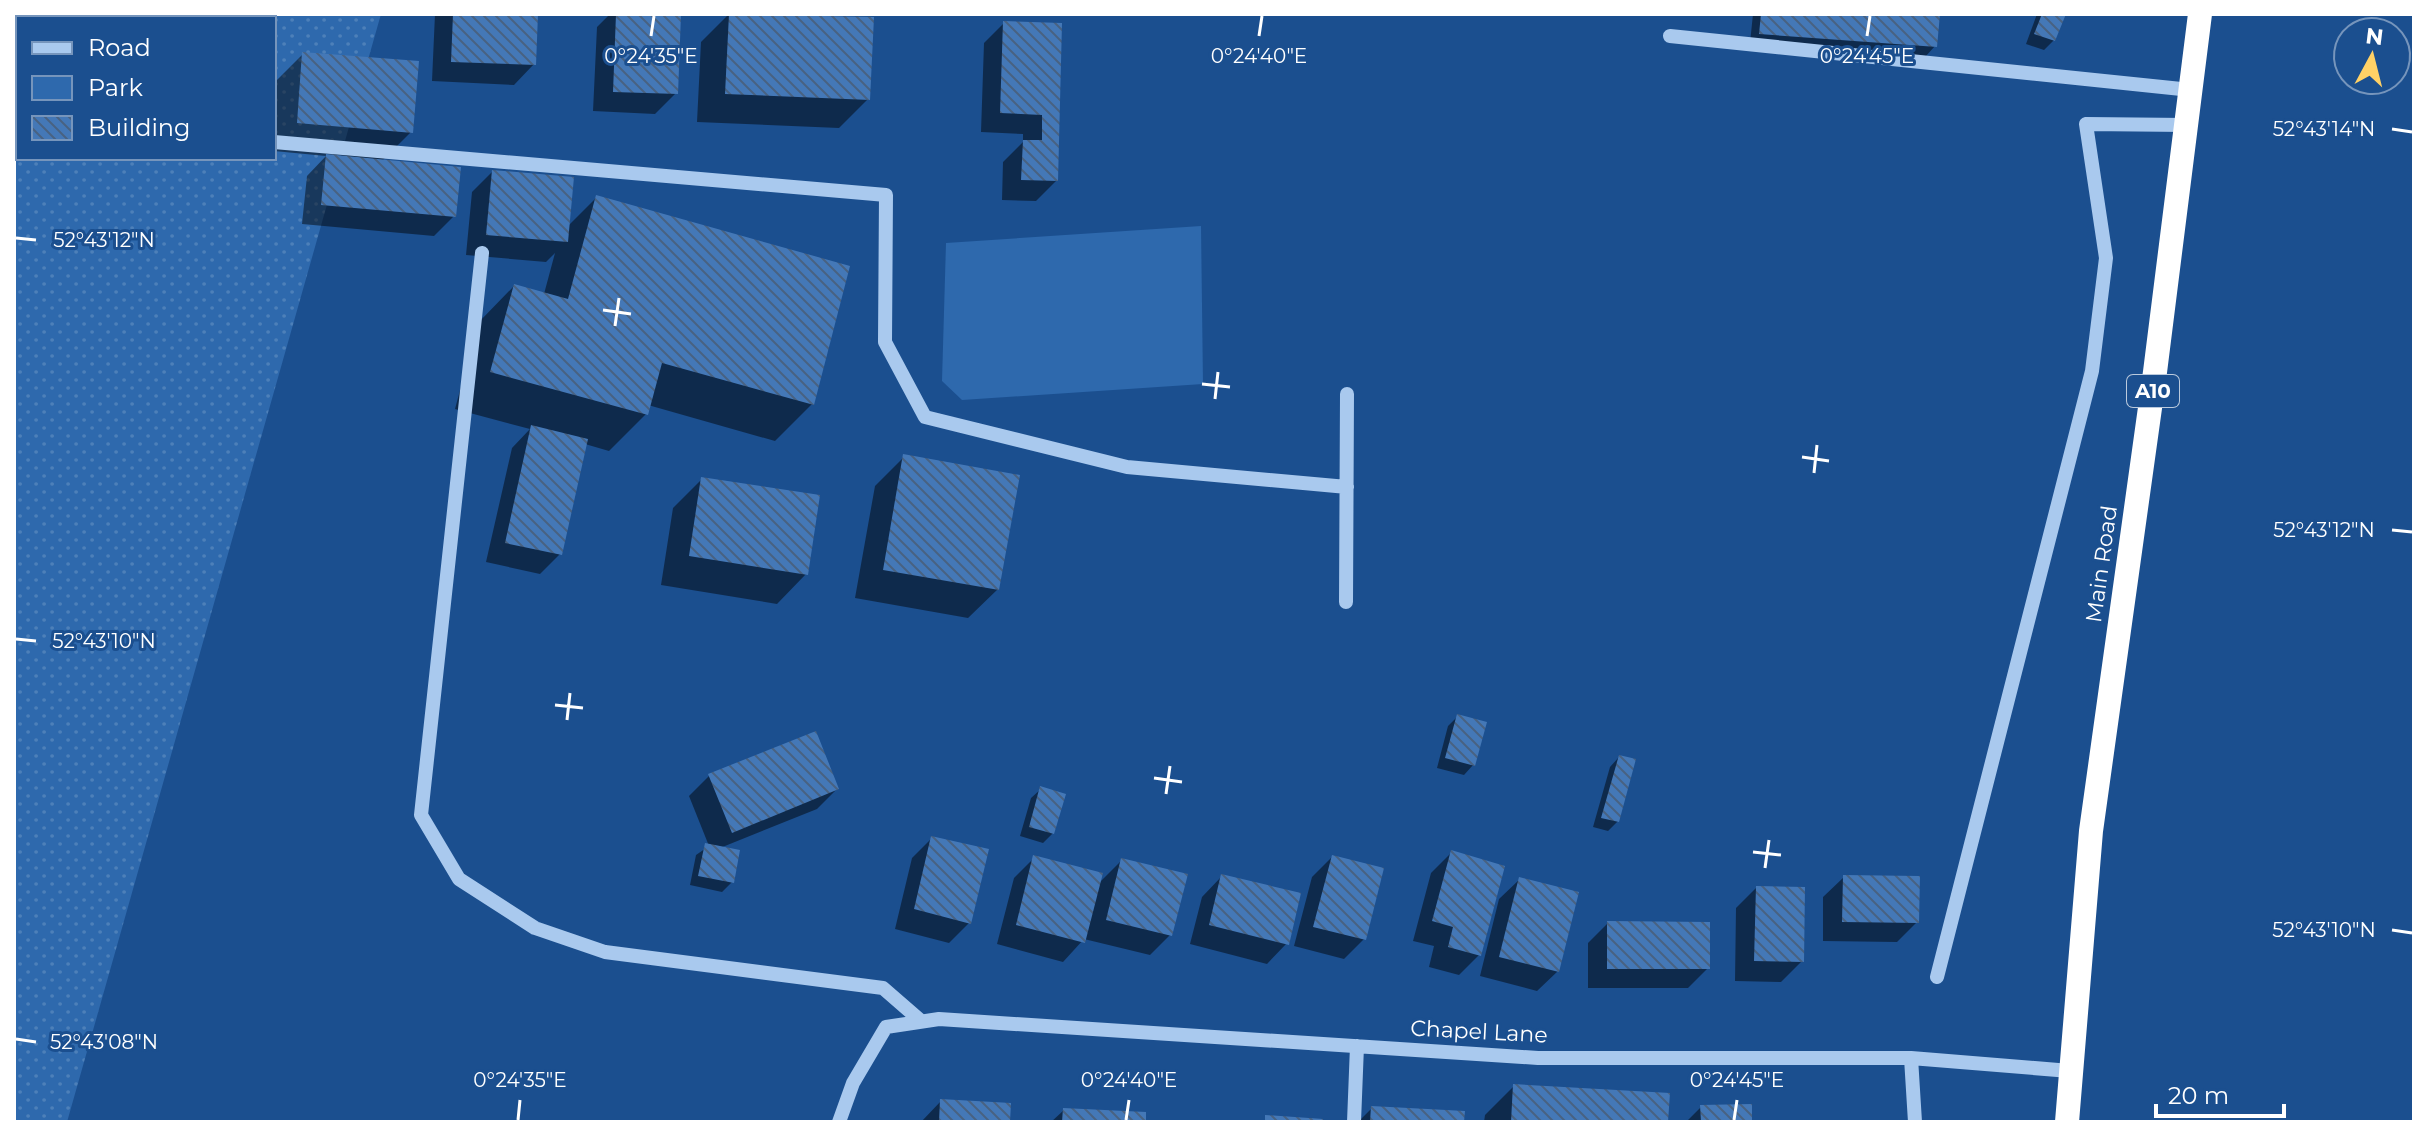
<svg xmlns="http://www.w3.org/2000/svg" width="2428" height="1136" viewBox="0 0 2428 1136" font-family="Montserrat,sans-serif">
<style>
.green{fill:url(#green-dots);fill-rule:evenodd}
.pitch{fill:#2e69ad}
.shadow{fill:#0007}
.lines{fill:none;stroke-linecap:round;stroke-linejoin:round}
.stream{stroke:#9cc4f0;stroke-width:12}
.building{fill:url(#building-back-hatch)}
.minor{stroke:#a9c9ee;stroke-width:14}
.highway{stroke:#fff;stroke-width:24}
.ticks{fill:none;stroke:#fff;stroke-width:3}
.labels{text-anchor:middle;stroke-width:6;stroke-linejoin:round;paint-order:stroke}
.shield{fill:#1b4f8f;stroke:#bbcadd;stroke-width:2}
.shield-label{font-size:20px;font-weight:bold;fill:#fff}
.street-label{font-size:22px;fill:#fff;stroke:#1b4f8f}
.ticks-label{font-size:20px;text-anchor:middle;fill:#fff;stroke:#1b4f8f;stroke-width:6;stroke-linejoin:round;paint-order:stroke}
</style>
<defs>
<pattern id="green-dots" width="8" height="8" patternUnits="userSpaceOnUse" patternTransform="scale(2)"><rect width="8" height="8" fill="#2e69ad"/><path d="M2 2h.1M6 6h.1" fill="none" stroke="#4d80b9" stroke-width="1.8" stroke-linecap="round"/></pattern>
<pattern id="building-back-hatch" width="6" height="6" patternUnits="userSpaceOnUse" patternTransform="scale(2)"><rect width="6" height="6" fill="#4478b7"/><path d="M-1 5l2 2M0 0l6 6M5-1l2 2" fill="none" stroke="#486282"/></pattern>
</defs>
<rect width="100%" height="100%" fill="#1b4f8f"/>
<path class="green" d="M14,14H381L67,1122H14ZM18,18H274V158H18Z"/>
<path class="pitch" d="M1201,226L1203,384L962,400L942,381L946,243Z"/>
<path class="shadow" d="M435,14H536L534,64L514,85L432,81Z
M610,14H679L676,93L655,114L593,111L597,27Z
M729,14L872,19L868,99L839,128L697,122L701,42Z
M1753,14H1938L1935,46L1926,56L1750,43Z
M2037,14H2064L2054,40L2044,50L2026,44Z
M1004,23L1060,25L1056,181L1036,201L1002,200L1003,162L1023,142V134L981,132L984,43Z
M303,54L411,132L382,161L454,216L434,236L302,224L307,176L326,156L274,151V83Z
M492,172L568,226L597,197L812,404L775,441L648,405L646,414L609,451L585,444L560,554L540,574L486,562L512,448L530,429L455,409L478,323L514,286L544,294L555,253L546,262L466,255L472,192Z
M904,457L998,589L968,618L855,598L875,486Z
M702,479L806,574L777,604L661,585L673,508Z
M1458,716L1473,765L1464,775L1437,768L1448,726Z
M1619,757L1618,821L1608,831L1593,827L1610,767Z
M709,776L837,789L817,809L720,848L732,882L722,892L690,885L696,855L709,846L689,796Z
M1041,789L1053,833L1043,843L1020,836L1031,798Z
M932,838L969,923L949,943L895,929L912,858Z
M1451,853L1479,955L1459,975L1429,967L1434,946L1413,941L1431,873Z
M1332,857L1364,939L1344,959L1294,946L1312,877Z
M1034,858L1098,884L1122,860L1170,935L1150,955L1084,939L1063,962L997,944L1014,878Z
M1222,876L1287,943L1267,964L1190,944L1202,897Z
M1844,877L1917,922L1897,942L1823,941V897Z
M1520,879L1558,971L1537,991L1480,976L1499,899Z
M1756,888L1802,961L1781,982L1735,981L1736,908Z
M1608,923L1708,968L1688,988H1588V943Z
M1514,1086L1666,1122H1484L1485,1115Z
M941,1101L1008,1122H921Z
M1701,1107L1750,1122H1686Z
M1372,1108L1462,1122H1358Z
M1064,1110L1144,1122H1051Z"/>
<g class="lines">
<path class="stream" d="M14,64H18"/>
</g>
<path class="building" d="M453,14H538L536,65L451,62Z
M616,14H681L678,94L613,92Z
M729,14L874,17L870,100L725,94Z
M1761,14H1940L1937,47L1759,34Z
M2042,14H2066L2055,41L2034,34Z
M1003,21L1062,23L1058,181L1021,180L1023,140H1042V115L1000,113Z
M302,52L419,61L413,133L297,123Z
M326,154L461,167L456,217L321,205Z
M492,170L574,177L568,242L486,235Z
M596,195L850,266L814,405L662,363L648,415L490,372L514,284L568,299Z
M531,425L588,439L562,555L505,543Z
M903,454L1020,475L999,590L883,570Z
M701,477L820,495L808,575L689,556Z
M1457,714L1487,722L1475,766L1445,758Z
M816,731L839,789L732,833L708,774Z
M1619,755L1636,759L1619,822L1601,818Z
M1040,786L1066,794L1054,834L1029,827Z
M931,836L989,849L971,924L914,909Z
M705,843L740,850L734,883L698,876Z
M1451,850L1505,866L1481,956L1448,947L1453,927L1432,921Z
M1033,855L1103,873L1085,943L1016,925Z
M1332,855L1384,868L1366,940L1313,927Z
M1121,858L1188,874L1172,936L1106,920Z
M1221,874L1301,893L1289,945L1209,925Z
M1843,875L1920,876L1919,923L1842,922Z
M1519,877L1579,892L1559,972L1499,957Z
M1756,886L1805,887L1804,962L1754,961Z
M1607,921L1710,922V969H1607Z
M1513,1084L1670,1093L1668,1122H1511Z
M940,1099L1011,1103L1010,1122H939Z
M1752,1104V1122H1701L1700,1105Z
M1371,1106L1465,1111L1464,1122H1370Z
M1063,1108L1146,1112V1122H1062Z
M1265,1115L1323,1119V1122H1265Z"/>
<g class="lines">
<path class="minor" d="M1670,36L2191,90
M274,142L886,195L885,342L925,417L1127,467L1347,487
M482,253L421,815L459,879L535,928L605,952L883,988L921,1021
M1346,602L1347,394
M1937,977L2092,371L2106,258L2086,124L2187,125
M1911,1058L1915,1122
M839,1122L853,1083L886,1027L939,1019L1538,1058H1911L2070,1071
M1354,1122L1357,1046"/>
<path class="highway" d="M2067,1122L2091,831L2155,372L2200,14"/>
</g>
<path class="ticks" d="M651,36L654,16M1259,36L1262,16M1867,36L1870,16M2392,129L2412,132M16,238L36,240M603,310L631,314M615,326L619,298M1202,384L1230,387M1215,399L1218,372M1802,457L1829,461M1814,473L1817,445M2392,530L2412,532M16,639L36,641M555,705L583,708M567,720L570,693M1154,778L1182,782M1166,794L1170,766M1753,852L1781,855M1765,868L1769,840M2392,930L2412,933M16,1039L36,1042M518,1120L520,1100M1126,1120L1129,1100M1734,1120L1737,1100"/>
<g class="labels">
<rect class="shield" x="2127" y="375" width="52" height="32" rx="6"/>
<g class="shield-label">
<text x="2153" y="398">A10</text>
</g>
<g class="street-label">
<text transform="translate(2101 564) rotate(-82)" y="8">Main Road</text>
<text transform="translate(1479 1031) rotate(3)" y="8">Chapel Lane</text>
</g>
</g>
<g class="ticks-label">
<text x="651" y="63">0°24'35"E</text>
<text x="1259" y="63">0°24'40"E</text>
<text x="1867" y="63">0°24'45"E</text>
<text x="2324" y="136">52°43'14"N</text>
<text x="104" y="247">52°43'12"N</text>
<text x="2324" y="537">52°43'12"N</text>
<text x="104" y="648">52°43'10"N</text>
<text x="2324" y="937">52°43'10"N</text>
<text x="104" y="1049">52°43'08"N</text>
<text x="520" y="1087">0°24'35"E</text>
<text x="1129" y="1087">0°24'40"E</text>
<text x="1737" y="1087">0°24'45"E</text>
</g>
<rect width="2428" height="1136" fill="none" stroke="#ffffff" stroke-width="32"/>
<rect x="16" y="16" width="260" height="144" fill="#1b4f8f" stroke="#7695bc" stroke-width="2"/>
<rect x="32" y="42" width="40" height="12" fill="#a9c9ee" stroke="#7695bc" stroke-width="2"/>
<text x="88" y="56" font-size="24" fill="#ffffff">Road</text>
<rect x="32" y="76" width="40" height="24" fill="#2e69ad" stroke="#7695bc" stroke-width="2"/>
<text x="88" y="96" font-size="24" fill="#ffffff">Park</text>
<rect x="32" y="116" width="40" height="24" fill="url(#building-back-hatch)" stroke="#7695bc" stroke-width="2"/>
<text x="88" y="136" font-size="24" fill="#ffffff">Building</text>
<g transform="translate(2372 56) rotate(7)"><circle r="38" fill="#1b4f8f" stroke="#7695bc" stroke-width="2"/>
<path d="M0-6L14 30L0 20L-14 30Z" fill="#ffd166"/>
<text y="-12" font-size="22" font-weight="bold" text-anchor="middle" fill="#ffffff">N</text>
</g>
<path d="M2156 1104v12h128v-12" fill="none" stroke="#ffffff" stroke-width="4"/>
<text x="2168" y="1104" font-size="24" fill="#ffffff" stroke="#1b4f8f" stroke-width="6" paint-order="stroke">20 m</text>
</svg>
